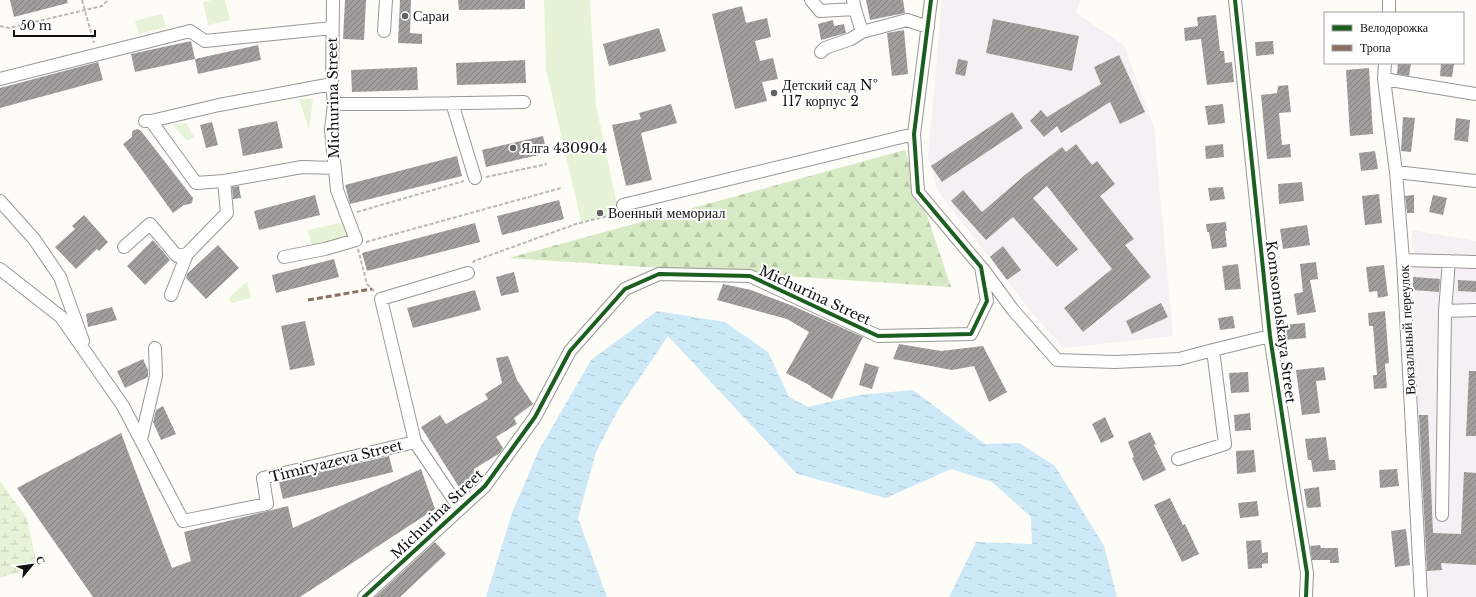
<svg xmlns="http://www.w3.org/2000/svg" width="1476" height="597" viewBox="0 0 1476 597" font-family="'Libre Baskerville',serif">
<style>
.industrial{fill:#f5f0f3}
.green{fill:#e7f3d7}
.forest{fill:url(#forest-firs)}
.wetland{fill:url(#wetland-marsh)}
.water{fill:url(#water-ripples)}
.building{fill:url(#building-hatch)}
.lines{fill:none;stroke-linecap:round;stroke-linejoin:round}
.minor-casing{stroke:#979795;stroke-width:14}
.path{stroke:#b9b9b8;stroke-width:2;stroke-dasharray:4 2;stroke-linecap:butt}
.minor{stroke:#fffffe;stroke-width:12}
.quiet{stroke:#8d6e63;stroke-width:3;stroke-dasharray:6 3;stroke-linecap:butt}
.cycleway-casing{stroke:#fff;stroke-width:6}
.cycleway{stroke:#1b5e20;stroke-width:4}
.poi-dot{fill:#646362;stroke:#fff;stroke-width:1.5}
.labels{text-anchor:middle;stroke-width:4;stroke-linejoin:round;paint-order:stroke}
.poi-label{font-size:14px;fill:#111;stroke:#fff;text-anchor:start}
.street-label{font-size:14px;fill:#111;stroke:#fff}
</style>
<defs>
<pattern id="forest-firs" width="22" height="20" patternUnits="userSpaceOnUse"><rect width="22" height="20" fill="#d8eac5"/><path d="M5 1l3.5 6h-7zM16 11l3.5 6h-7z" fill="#b8c8a8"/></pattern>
<pattern id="wetland-marsh" width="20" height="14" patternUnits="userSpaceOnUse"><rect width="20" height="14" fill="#e7f3d7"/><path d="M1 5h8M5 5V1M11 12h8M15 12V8" fill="none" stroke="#c5cfb8"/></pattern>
<pattern id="water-ripples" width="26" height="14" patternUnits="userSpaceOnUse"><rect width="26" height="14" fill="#cde8f7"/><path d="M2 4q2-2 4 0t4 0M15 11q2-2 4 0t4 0" fill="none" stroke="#afc6d3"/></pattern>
<pattern id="building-hatch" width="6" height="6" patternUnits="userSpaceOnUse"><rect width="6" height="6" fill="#a19f9c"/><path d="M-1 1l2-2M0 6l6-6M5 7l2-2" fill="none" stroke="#82807e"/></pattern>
</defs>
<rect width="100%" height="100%" fill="#fdfcf7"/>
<path class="industrial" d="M942,0H1080L1076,13L1124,45L1154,128L1173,336L1064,348L1033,314L937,190L928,157Z
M1412,230L1476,241V597H1424Z"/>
<path class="green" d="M212,0H225L230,20L208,25L203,2Z
M544,0H590L596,105L619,214L581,221L546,69Z
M162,14L166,27L139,34L135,21Z
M299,99H313L309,130Z
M186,123L194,137L187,141L173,125Z
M344,222L348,240L312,247L308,230Z
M247,281L251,298L231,303L229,298Z"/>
<path class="forest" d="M905,150L951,287L509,258Z"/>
<path class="wetland" d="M0,481L27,518L37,566L0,578Z"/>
<path class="water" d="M657,311L725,322L768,352L789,397L808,407L859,395L913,390L985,444L1019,443L1055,466L1104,546L1117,597H949L976,542L1032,544L1031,517L992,482L951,469L886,498L797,474L668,336L618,410L596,452L578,518L607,597H486L512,513L539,450L591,360Z"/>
<path class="building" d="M10,0H67L68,3L14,17Z
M345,0H366L364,40L343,39Z
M400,0H411L410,33L422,34V44L398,43Z
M458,0H525V9L459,10Z
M866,0H903L905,13L870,20Z
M742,6L746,23L767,18L771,37L755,41L760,61L773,58L778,79L762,82L767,101L735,109L712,14Z
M1216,15L1220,51H1224L1225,63L1232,62L1234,82L1207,85L1201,39L1185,41L1184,28L1198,26L1197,17Z
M993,19L1079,36L1072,71L986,53Z
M833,20L834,26L844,24L846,33L821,40L818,24Z
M659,28L666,51L609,66L603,44Z
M904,30L908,74L892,76L887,33Z
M191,41L195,59L135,72L131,54Z
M1273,41L1274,54L1256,56L1255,42Z
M258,45L261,60L198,74L195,59Z
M1119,55L1145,112L1120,124L1110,102L1061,133L1057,126L1044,137L1030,121L1041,110L1047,117L1101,84L1094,67Z
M958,59L968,61L965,76L955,74Z
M525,60L526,83L457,85L456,63Z
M98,62L103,80L0,108V88Z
M1398,63H1411L1409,76L1397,74Z
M1441,63L1454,64L1452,77L1440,76Z
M417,67L418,90L352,92L351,70Z
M1369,68L1373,134L1350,136L1346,70Z
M1288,85L1291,112L1279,113L1282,145L1290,144L1291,157L1267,159L1261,95L1277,93L1278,86Z
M671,104L677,123L641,133L652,180L626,186L612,125L641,119L639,113Z
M1223,104L1225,123L1208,125L1205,106Z
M1012,112L1023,128L942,182L931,166Z
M1403,117L1415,118L1411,152L1401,151Z
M1456,118L1470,120L1468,142L1454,140Z
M277,121L283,148L243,156L238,129Z
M212,122L218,145L206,148L200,125Z
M138,129L141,131L193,198L192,203L190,204L184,205L173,213L123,144L132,137V132L134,130Z
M543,136L547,153L486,167L482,150Z
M1076,144L1092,165L1097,161L1115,184L1100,196L1134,239L1125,245L1151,277L1083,332L1064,308L1112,269L1047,186L1033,198L1078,249L1057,267L1013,217L986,240L951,201L963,190L982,212L1026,174L1062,147L1066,152Z
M1223,144L1224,157L1206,159L1205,146Z
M1375,151L1378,169L1361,171L1359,153Z
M457,156L462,176L350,204L345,185Z
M1302,182L1304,201L1279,204L1278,184Z
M239,186L241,198L233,199L232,187Z
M1223,187L1225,199L1210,201L1208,188Z
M1379,194L1382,223L1365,225L1362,196Z
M315,195L320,215L259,230L254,211Z
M1414,195V213H1407L1405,196Z
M1433,195L1447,198L1443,215L1429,212Z
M559,200L564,219L502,235L497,216Z
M84,215L108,242L99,251L97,249L76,269L55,247L75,229L72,226Z
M1226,222L1227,231H1225L1227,247L1212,249L1209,232H1207L1206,224Z
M475,223L480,242L367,271L362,253Z
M1307,225L1310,245L1283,249L1280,229Z
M153,240L170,260L145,285L127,266Z
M218,245L239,268L206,299L186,278L187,274Z
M1003,246L1021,270L1007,280L990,257Z
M334,259L339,277L276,293L272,275Z
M1316,262L1318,279L1310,280L1316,312L1297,315L1294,294L1303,292L1300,264Z
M1238,264L1241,289L1225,290L1222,266Z
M1384,265L1388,296L1378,298L1377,291L1369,292L1366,267Z
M514,272L519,292L501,296L496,277Z
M1413,277L1440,279L1439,292L1413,290Z
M1458,280L1476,281V292L1458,291Z
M723,284L751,290L793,306L863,337L832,399L811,387V386L786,373L809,332L787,319L717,300Z
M475,290L481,310L413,328L407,308Z
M1161,303L1168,317L1132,334L1126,321Z
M112,307L117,320L88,327L86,314Z
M1385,311L1389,363L1385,364L1387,388L1374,389L1373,375H1377L1373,326H1369L1368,313Z
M1233,316L1235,328L1220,330L1218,318Z
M305,321L315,365L290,370L281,326Z
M1305,323L1306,338L1284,340L1282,325Z
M899,344L941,351L983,346L1007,392L989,402L974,366L952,370L893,359Z
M508,356L517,380L533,404L514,418L517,424L496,437L503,448L500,453L474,469L478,474L459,487L421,427L440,415L446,424L488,399L485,394L502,383L496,358Z
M143,359L148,370V377L125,388L117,371Z
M865,363L879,367L872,389L859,385Z
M1324,367L1326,380L1316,381L1320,413L1302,415L1296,370Z
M1469,371H1476V436H1466Z
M1248,372L1249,392L1231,393L1229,373Z
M163,406L176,434L161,440L153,422L156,410Z
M1250,413L1251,430L1235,431L1234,415Z
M1419,415H1428L1433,533L1461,534L1464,472L1476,473V565L1441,563L1442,570L1427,571Z
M1105,417L1114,437L1101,443L1092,424Z
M1150,432L1156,444L1154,445L1166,470L1143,481L1132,458L1134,457L1128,442Z
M121,433L172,568L191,561L184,532L288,506L293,528L421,469L435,509L300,597H93L17,488Z
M1326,437L1329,460H1335L1336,470L1313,472L1311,460H1308L1305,439Z
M1254,450L1256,472L1237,474L1236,451Z
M389,456L393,472L283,499L279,482Z
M1397,469L1399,486L1380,488L1379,470Z
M1319,487L1321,507L1307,508L1304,489Z
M1170,498L1183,525L1185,524L1199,554L1182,562L1154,505Z
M1257,501L1259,516L1240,518L1238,503Z
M1406,529L1410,565L1395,567L1391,531Z
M1261,540L1262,553L1268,552V563L1262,564V568L1248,569L1246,541Z
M435,542L446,554L400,597H375Z
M1320,545L1321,548H1338L1339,563H1330V560H1312L1310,546Z"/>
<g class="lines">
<g class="minor-casing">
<path id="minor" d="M811,0L820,11L855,9L853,0
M1235,0L1270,336L1291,473L1307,573L1306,597
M855,9L862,32L907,20L928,27
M1389,13V0
M384,31L386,0
M821,52L825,48L851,39L862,32
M1385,63L1384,79L1396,172L1403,260L1421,597
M0,79L190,31L205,41L332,28
M1384,79L1476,94
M452,103L475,178
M334,104H406L524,102
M145,121H151L196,183L224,181L302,167L335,168
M151,121L219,105L332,84
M1396,172L1476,181
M0,201L34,239L60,277L83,341
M623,205L914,134
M124,247L150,224L177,256L187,254
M284,257L325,249L356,240L337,190L331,130L334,104L332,84L333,0
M1403,260L1476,262
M0,269L61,317L123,406L183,521L267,504L263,478L415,442L460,509
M983,269L1013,310L1057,360L1115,362L1179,359L1213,350
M171,295L187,254L227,213L224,181
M1445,311L1476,310
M141,440L156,376L155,348
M415,442L381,299L468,273
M1178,459L1225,444L1213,350L1270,336
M1442,515L1445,311L1449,261
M364,597L485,486L535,417L570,351L625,289L659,274L750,276L878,336L971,334L987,301L981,267L918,192L914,134L931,0"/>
</g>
<path class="path" d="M82,0L94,43
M0,26L9,28L102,6L108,0
M486,177L547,164
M357,212L464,181
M366,242L561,188
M358,249L367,284L374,291
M473,263L474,261L576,224L616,214"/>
<use href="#minor" class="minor"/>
<path class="quiet" d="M308,300L372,289"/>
<g class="cycleway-casing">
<path id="cycleway" d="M1235,0L1270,336L1291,473L1307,573L1306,597
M364,597L485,486L535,417L570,351L625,289L659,274L750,276L878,336L971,334L987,301L981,267L918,192L914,134L931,0"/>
</g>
<use href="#cycleway" class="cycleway"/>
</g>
<g class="poi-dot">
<circle cx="405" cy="16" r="4"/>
<circle cx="774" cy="93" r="4"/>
<circle cx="513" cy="148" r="4"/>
<circle cx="600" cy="213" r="4"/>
</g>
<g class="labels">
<g class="poi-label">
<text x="413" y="21">Сараи</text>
<text x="782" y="90">Детский сад №<tspan x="782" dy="16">117 корпус 2</tspan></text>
<text x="521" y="153">Ялга 430904</text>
<text x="608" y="218">Военный мемориал</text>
</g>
<g class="street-label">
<text transform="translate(333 98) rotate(-91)" y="5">Michurina Street</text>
<text transform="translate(815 295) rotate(25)" y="5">Michurina Street</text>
<text transform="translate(1281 322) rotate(83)" y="5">Komsomolskaya Street</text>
<text transform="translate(1407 330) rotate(-93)" y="5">Вокзальный переулок</text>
<text transform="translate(336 461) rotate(-14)" y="5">Timiryazeva Street</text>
<text transform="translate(437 514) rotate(-44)" y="5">Michurina Street</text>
</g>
</g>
<rect x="1324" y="12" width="140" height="52" fill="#ffffff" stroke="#a0a0a0"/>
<rect x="1332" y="25" width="20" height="6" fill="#1b5e20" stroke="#a0a0a0"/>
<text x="1360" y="32" font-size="12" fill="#111111">Велодорожка</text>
<rect x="1332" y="45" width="20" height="6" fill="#8d6e63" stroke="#a0a0a0"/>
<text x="1360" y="52" font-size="12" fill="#111111">Тропа</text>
<g transform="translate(32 565) rotate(61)" stroke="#ffffff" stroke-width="3" paint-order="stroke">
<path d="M0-3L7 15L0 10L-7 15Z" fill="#111111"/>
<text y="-6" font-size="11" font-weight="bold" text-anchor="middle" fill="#111111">С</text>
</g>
<path d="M14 30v6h81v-6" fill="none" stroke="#111111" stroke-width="2"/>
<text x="20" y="30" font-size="12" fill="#111111" stroke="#ffffff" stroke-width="3" paint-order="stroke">50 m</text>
</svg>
